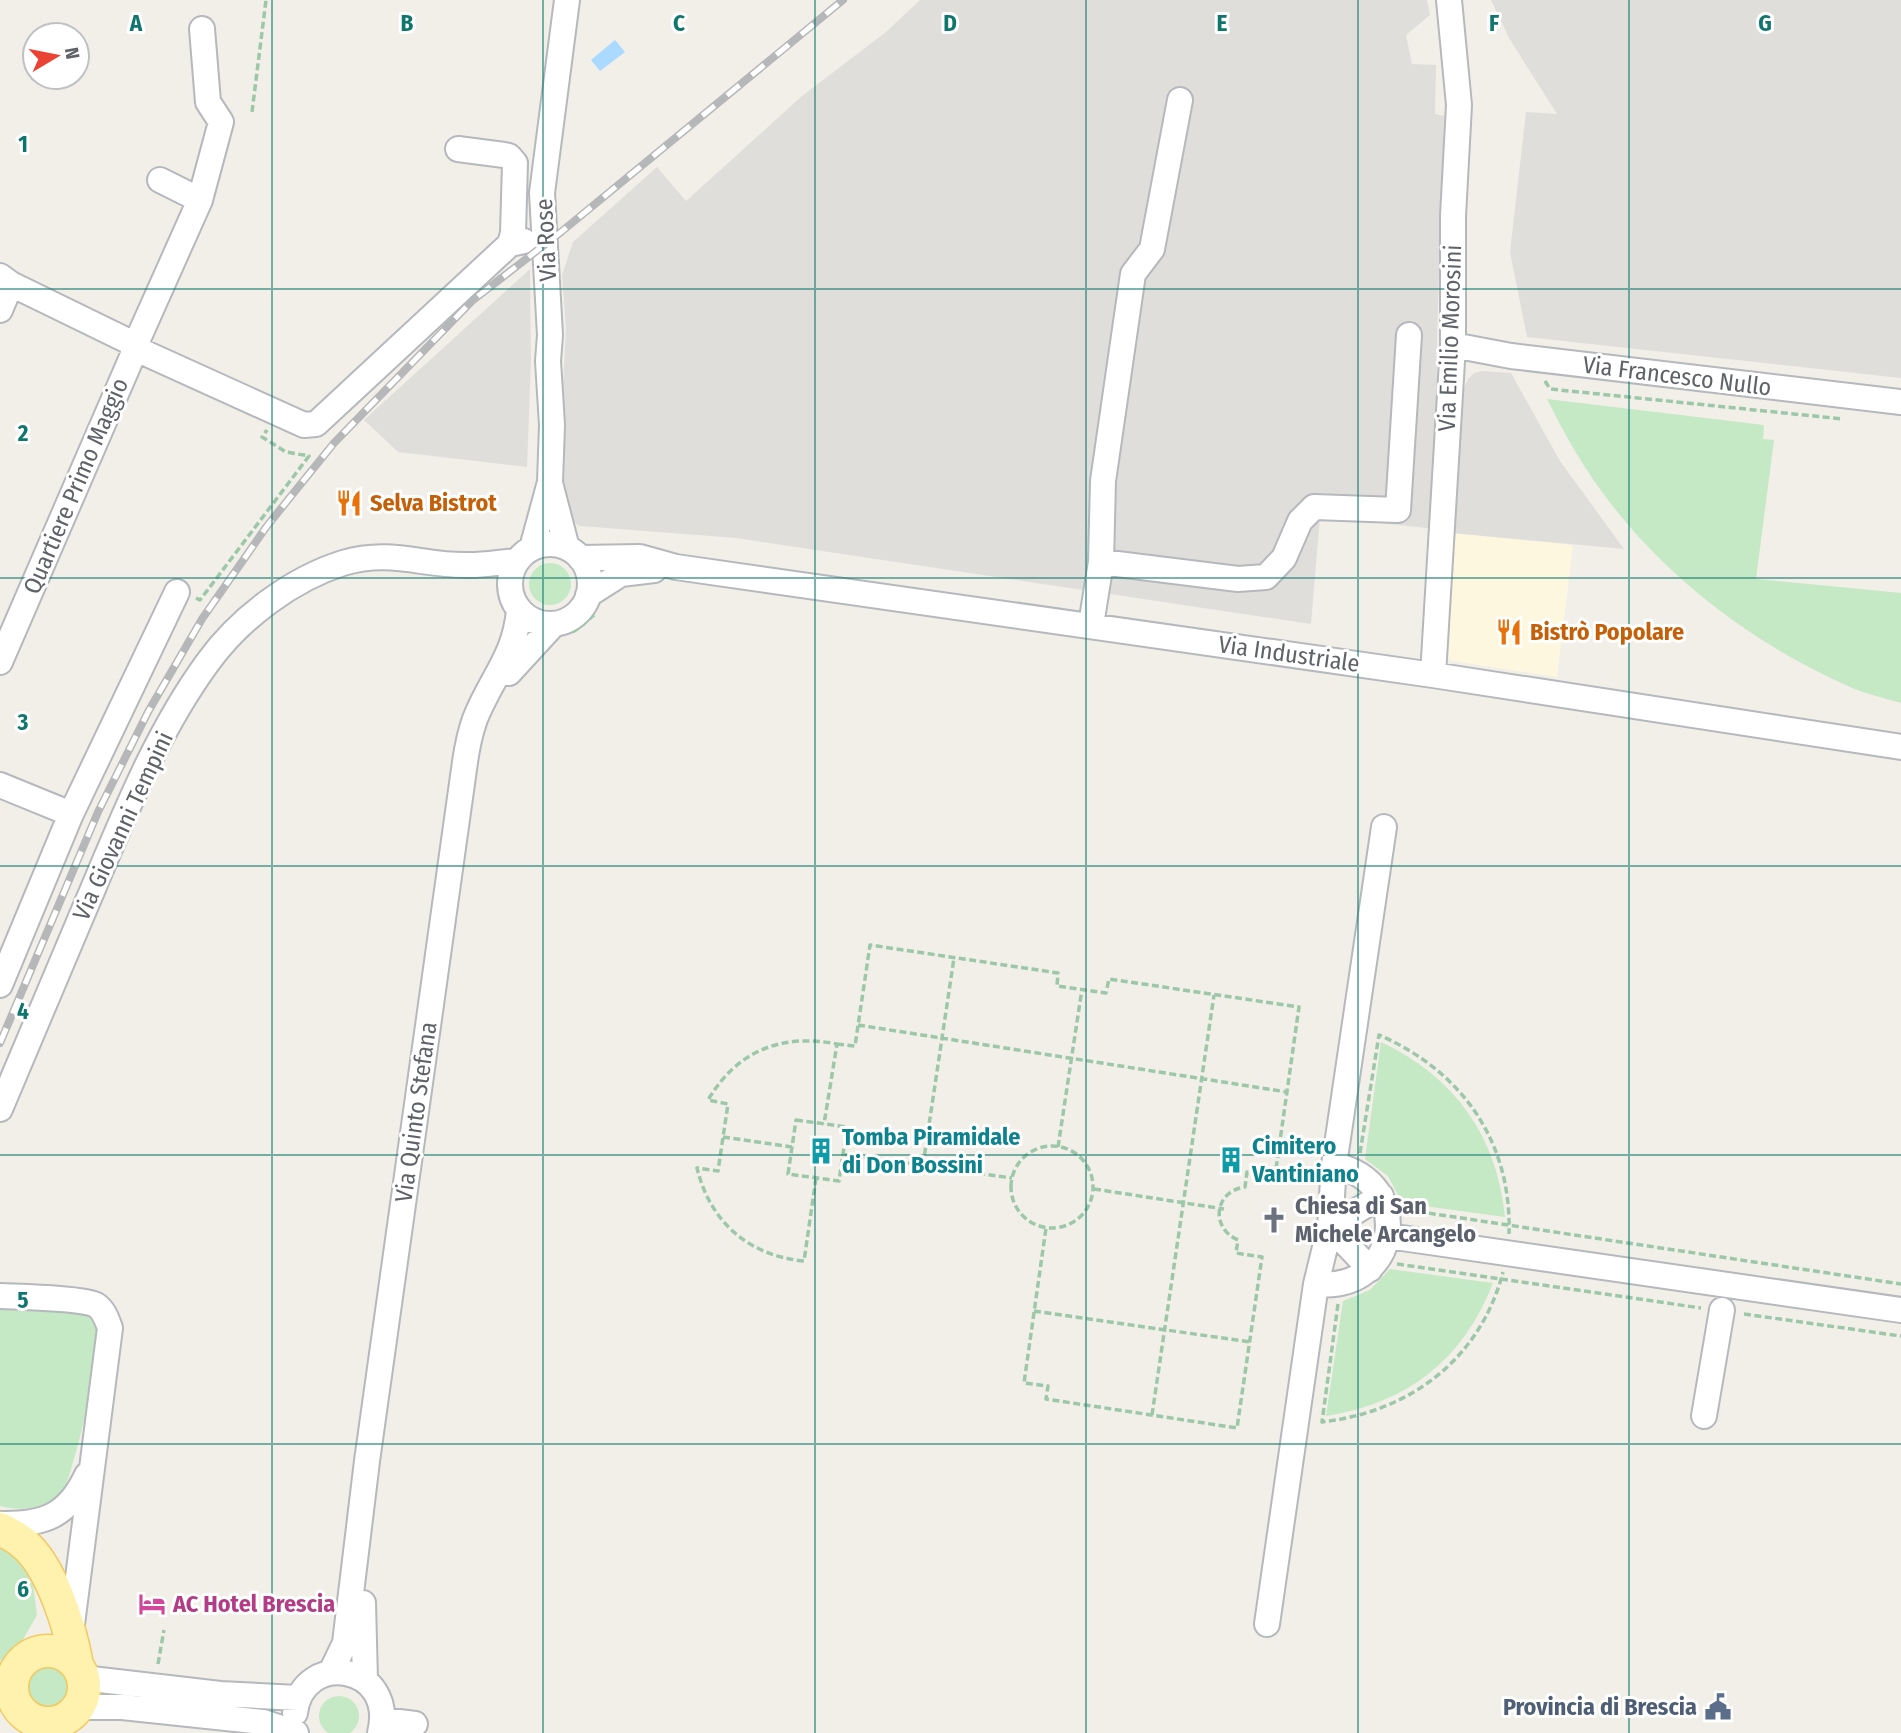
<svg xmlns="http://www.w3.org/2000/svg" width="1901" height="1733" viewBox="0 0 1901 1733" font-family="'Fira Sans Condensed',sans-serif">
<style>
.commercial{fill:#fef7e0}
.industrial{fill:#e0deda}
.green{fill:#c5e8c5}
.water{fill:#aadaff}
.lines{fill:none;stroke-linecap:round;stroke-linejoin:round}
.minor-casing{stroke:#b5b8bc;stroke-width:28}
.major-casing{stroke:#f2c960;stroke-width:35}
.path{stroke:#9cc7a9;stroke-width:3.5;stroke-dasharray:7 3.5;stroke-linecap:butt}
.minor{stroke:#fff;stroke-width:24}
.major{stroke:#fff2af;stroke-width:32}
.rail-casing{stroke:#b6b7b8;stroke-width:8}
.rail{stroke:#fff;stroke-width:5;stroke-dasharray:16;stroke-linecap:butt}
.grid{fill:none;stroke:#0f766e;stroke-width:2;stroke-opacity:0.55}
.labels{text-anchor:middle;stroke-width:6;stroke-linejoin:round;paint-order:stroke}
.street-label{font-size:24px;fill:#5f6368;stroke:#fff}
.food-label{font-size:24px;font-weight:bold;fill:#c56008;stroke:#fff;text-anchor:start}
.culture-label{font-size:24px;font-weight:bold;fill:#0d838f;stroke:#fff;text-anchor:start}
.worship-label{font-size:24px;font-weight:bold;fill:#5b616d;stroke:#fff;text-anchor:start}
.hotel-label{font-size:24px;font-weight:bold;fill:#b23c85;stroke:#fff;text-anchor:start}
.service-label{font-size:24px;font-weight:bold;fill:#4e5e75;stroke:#fff;text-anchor:end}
.grid-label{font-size:23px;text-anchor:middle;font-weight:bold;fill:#0f766e;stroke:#fff;stroke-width:6;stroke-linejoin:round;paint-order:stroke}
</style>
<rect width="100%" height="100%" fill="#f1efe8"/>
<path class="commercial" d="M1452,533L1573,545L1557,677L1452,661L1444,652Z"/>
<path class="industrial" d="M920,0H1427L1430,15L1406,35L1412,64L1436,65L1435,114L1444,116L1437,335V529L1320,517L1311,624L736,538L580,526L573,522L569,516L559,465L566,328L562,275L573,242L657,167L686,201L802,96L886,32Z
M1491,0H1901V378L1527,337L1510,252L1526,112L1557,114L1509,38Z
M530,269L531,362L527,467L398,452L364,420Z
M1482,371L1511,373L1560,461L1624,549L1452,533L1461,395L1468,379L1474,373Z"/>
<path class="green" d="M1547,399L1764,425L1763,439L1774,440L1756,579L1901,593V703C1884,698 1866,694 1850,687C1739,638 1637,556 1575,451C1565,434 1556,417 1547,399Z
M529 584a21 21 0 1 1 42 0a21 21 0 1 1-42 0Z
M1381,1042C1455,1077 1497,1136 1505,1217L1402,1203L1388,1176L1365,1159Z
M1390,1269L1493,1283C1463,1360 1408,1403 1326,1416L1343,1301L1370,1290Z
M0,1310L89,1313C98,1326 100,1344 98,1359C96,1375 70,1482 64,1489C46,1509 25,1512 0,1506Z
M0,1547L14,1551L33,1584L37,1615L18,1648L0,1661Z
M27 1687a21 21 0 1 1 42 0a21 21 0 1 1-42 0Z
M319 1716a20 20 0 1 1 40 0a20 20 0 1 1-40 0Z"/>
<path class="water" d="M615,40L625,52L600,71L591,60Z"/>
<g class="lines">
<g class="minor-casing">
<path id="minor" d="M202,29L208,102L221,122L200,200L134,348L304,425L316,424L510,244L524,241
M458,149L504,155L509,156L515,163L513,233L510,244
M160,180L200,200
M0,276L11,284L130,342L134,348L132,357L0,662
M0,310L11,284
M1453,345L1511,356L1901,402
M550,483L567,548
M510 584a40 40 0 1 1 80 0a40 40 0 1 1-80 0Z
M532,548L550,482L552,425L548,361L550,335L542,193L567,0
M580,558L640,557L676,567L1433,675L1901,747
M1101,562L1238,579L1266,577L1284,558L1300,521L1314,507L1398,510L1409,335
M588,595L621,574L654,570
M1091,625L1101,562L1103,481L1133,274L1152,249L1180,100
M509,673L554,624
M1433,675L1453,345V216L1459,105L1449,0
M0,785L71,814
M0,985L71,814L177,592
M0,1109C32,1034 63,959 95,884C127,808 159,729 208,662C240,618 292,579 343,563C390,549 421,565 464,565C482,566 500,562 517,561
M1388,1236L1901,1310
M1370,1269L1330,1227L1381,1196
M1316,1284C1400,1293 1416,1182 1334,1165
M0,1296C19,1297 82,1298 96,1305C104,1310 107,1320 110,1328L71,1632
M1704,1416L1722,1310
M0,1524C44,1525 68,1516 87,1475
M363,1603L365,1680
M1267,1624L1316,1284L1330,1227L1334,1165L1384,827
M331,1672L345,1643L367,1461L465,762C467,748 470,733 475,719C491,678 515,657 519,610
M83,1678L220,1694L298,1698
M0,1681L13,1682
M78,1707H122L263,1722L296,1733
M295,1713C302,1650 397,1663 380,1733
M383,1720L415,1724"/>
</g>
<g class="major-casing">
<path id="major" d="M0,1529C8,1533 16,1537 23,1543C52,1566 71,1631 77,1665
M12 1687a36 36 0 1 1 72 0a36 36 0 1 1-72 0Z"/>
</g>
<path class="path" d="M252,112L266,0
M1545,381L1550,389L1843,419
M196,598L200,600L309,456L286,452L262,437L267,430
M573,632L594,615
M858,1025L1287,1092
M837,1044L855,1046L870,945L1058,973L1057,986L1106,993L1109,979L1299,1007L1275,1176L1247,1172L1245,1187C1214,1191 1210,1228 1238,1240L1236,1253L1262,1257L1237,1428L1046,1399L1048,1386L1024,1383L1046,1228
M796,1120L847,1127L839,1181L788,1174Z
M723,1137L792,1147
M1011 1187a41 41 0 1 1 82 0a41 41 0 1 1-82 0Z
M1058,1147L1082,989
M1360,1153L1379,1035C1462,1071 1512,1142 1509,1234
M843,1154L1012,1178
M923,1165L954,958
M816,1178L804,1261C749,1256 710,1222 697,1168L718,1171L728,1104L708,1100C737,1051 781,1033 837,1044L824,1124
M1094,1189L1224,1209
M1408,1210L1901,1284
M1397,1264L1701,1308
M1338,1304L1322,1422C1409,1412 1480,1360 1503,1272
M1034,1311L1250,1342
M1744,1314L1901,1336
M1152,1415L1214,995
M158,1664L164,1630"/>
<use href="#minor" class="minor"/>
<use href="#major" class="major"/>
<g class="rail-casing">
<path id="rail" d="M0,1043L98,812L148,712L202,619L267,526L300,485L334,443L473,300L561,232L843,0"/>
</g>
<use href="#rail" class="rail"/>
</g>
<path class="grid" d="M272,0V1733M543,0V1733M815,0V1733M1086,0V1733M1358,0V1733M1629,0V1733M0,289H1901M0,578H1901M0,866H1901M0,1155H1901M0,1444H1901"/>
<defs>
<g id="restaurant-bare" transform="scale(2.1)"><path d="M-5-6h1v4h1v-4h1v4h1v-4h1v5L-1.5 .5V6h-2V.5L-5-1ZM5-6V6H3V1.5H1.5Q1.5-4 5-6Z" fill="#e8710a" stroke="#fff" stroke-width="2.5" paint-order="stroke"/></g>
<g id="building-bare" transform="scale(2.1)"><path d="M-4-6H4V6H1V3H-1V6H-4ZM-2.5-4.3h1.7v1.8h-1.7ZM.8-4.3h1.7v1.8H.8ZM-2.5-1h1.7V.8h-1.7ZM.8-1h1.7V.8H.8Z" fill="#0f9aa8" stroke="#fff" stroke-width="2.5" paint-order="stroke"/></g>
<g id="church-bare" transform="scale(2.1)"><path d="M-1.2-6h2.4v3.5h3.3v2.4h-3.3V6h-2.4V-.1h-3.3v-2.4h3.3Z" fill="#6b7280" stroke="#fff" stroke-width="2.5" paint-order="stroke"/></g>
<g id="hotel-bare" transform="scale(2.1)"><path d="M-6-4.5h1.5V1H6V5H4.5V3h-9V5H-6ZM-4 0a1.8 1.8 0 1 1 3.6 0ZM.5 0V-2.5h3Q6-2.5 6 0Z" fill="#d1479c" stroke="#fff" stroke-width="2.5" paint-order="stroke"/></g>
<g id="civic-bare" transform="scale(2.1)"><path d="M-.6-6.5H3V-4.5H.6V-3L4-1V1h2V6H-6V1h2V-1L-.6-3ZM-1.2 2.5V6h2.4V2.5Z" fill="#5c6f8a" stroke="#fff" stroke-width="2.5" paint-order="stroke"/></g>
</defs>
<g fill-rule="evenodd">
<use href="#restaurant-bare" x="349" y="503"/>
<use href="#restaurant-bare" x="1509" y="632"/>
<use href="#building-bare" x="821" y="1151"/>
<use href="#building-bare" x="1231" y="1160"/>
<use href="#church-bare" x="1274" y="1220"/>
<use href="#hotel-bare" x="152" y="1604"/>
<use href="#civic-bare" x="1718" y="1707"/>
</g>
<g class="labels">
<g class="street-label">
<text transform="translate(546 240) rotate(-93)" y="8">Via Rose</text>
<text transform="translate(1450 338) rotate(-88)" y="8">Via Emilio Morosini</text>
<text transform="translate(1677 376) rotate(7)" y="8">Via Francesco Nullo</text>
<text transform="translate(76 486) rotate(-67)" y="8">Quartiere Primo Maggio</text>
<text transform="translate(1289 654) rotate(8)" y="8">Via Industriale</text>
<text transform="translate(123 826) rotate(-65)" y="8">Via Giovanni Tempini</text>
<text transform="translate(416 1112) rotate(-82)" y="8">Via Quinto Stefana</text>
</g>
<g class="food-label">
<text x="370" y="511">Selva Bistrot</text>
<text x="1530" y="640">Bistrò Popolare</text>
</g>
<g class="culture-label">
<text x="842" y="1145">Tomba Piramidale<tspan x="842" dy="28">di Don Bossini</tspan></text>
<text x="1252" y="1154">Cimitero<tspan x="1252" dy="28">Vantiniano</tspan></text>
</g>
<g class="worship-label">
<text x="1295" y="1214">Chiesa di San<tspan x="1295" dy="28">Michele Arcangelo</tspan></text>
</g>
<g class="hotel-label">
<text x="173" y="1612">AC Hotel Brescia</text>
</g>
<g class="service-label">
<text x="1697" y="1715">Provincia di Brescia</text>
</g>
</g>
<g class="grid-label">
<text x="136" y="31">A</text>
<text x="407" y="31">B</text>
<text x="679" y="31">C</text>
<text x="950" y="31">D</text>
<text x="1222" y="31">E</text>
<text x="1494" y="31">F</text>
<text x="1765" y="31">G</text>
<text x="23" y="152">1</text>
<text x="23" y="441">2</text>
<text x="23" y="730">3</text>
<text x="23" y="1019">4</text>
<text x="23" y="1308">5</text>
<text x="23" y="1597">6</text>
</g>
<g transform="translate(56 56) rotate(80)"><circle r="33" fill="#ffffff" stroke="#bfc1c3" stroke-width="2"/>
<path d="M0-5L12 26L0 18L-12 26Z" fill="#ea4335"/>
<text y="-10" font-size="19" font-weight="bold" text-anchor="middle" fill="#5f6368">N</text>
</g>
</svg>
